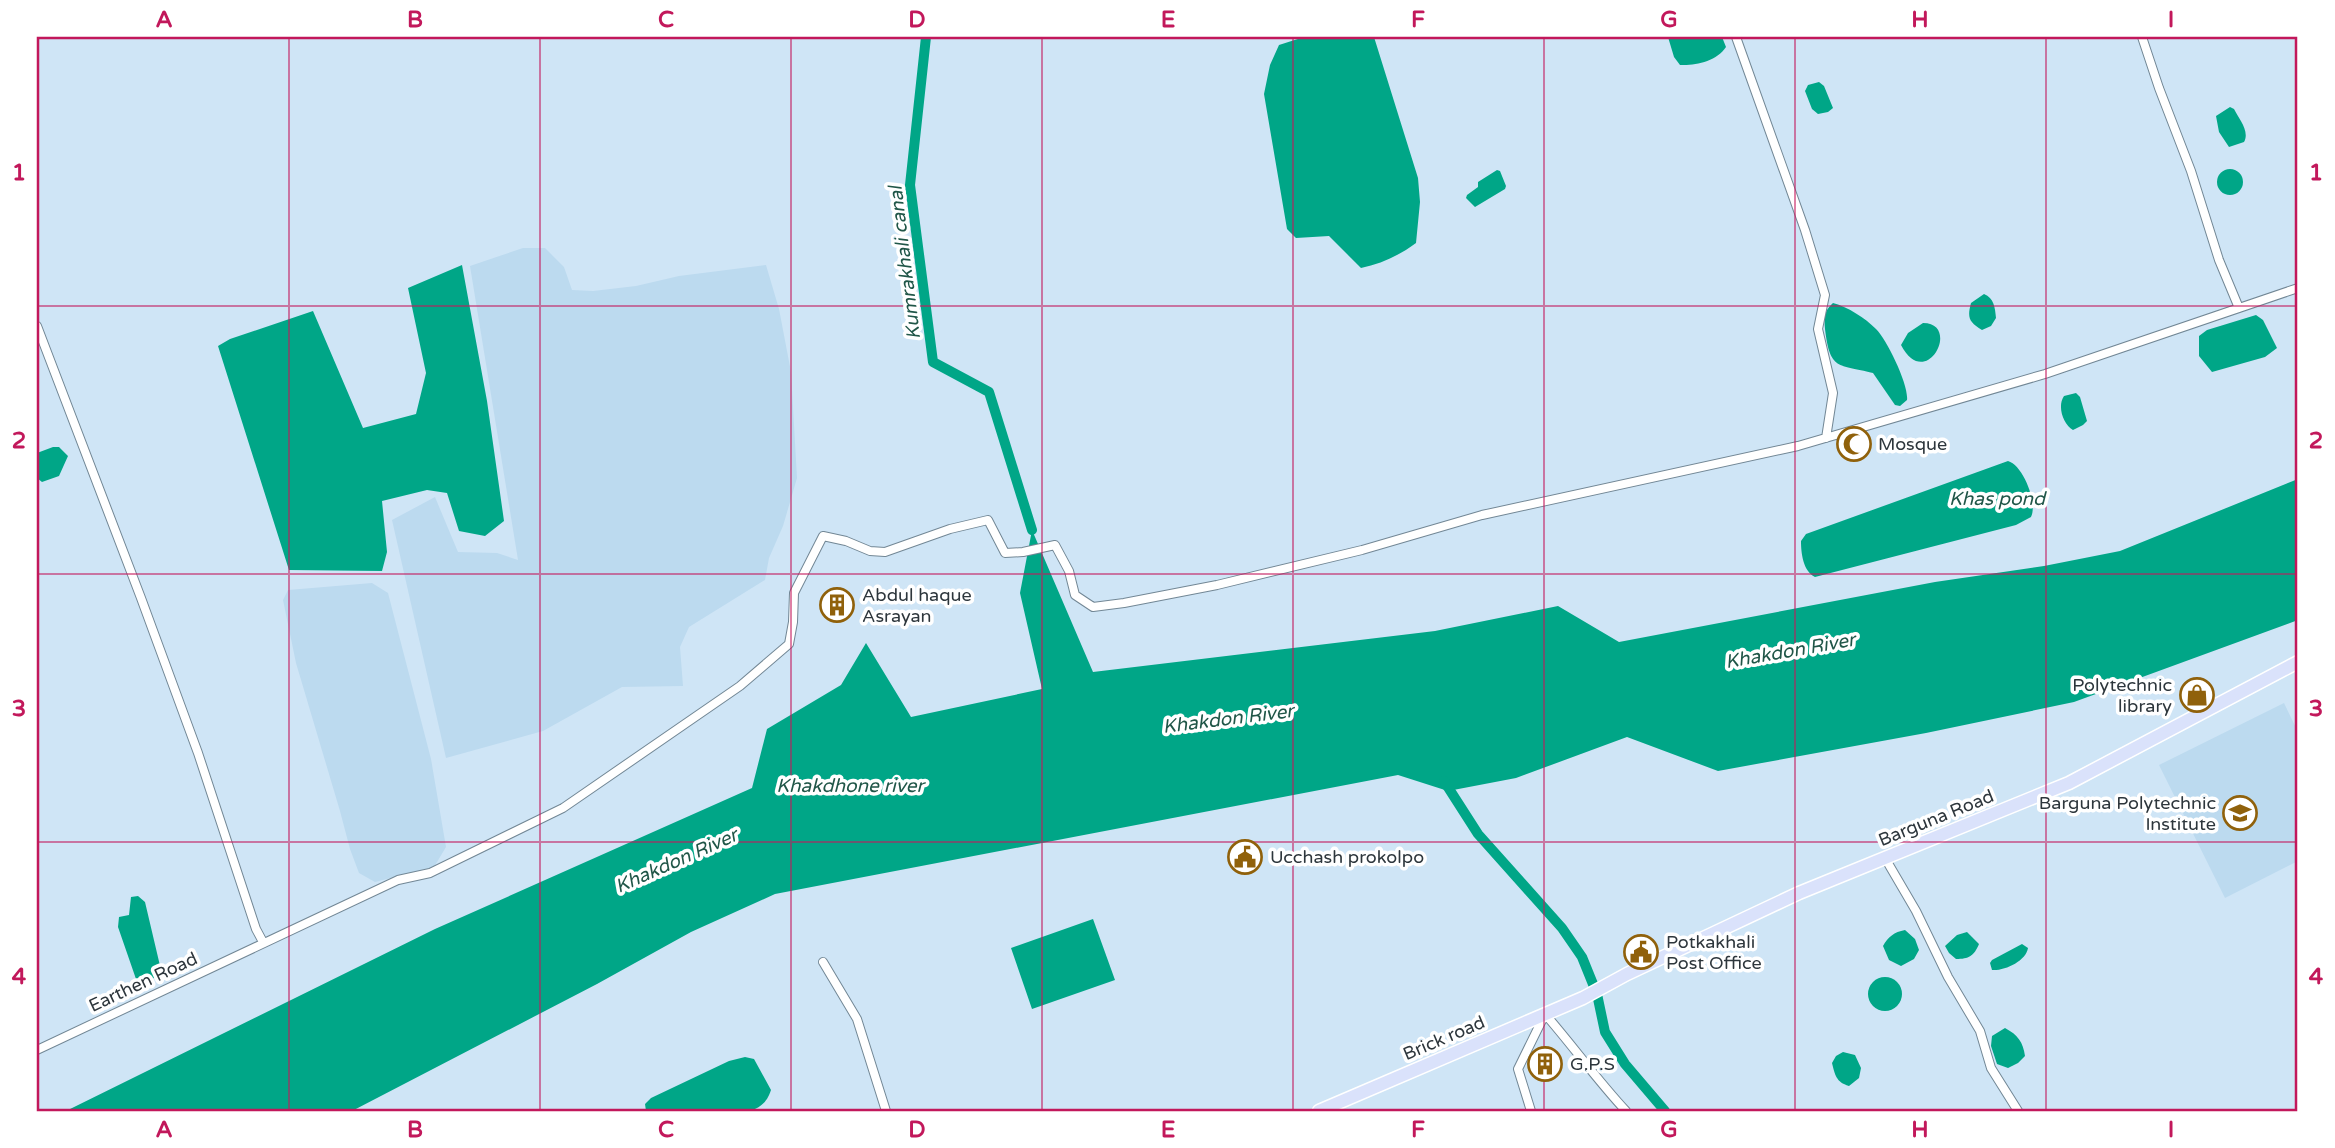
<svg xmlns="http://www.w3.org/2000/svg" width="2335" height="1148" viewBox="0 0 2335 1148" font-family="'Varela Round',sans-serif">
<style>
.built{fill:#bcdaef}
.water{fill:#00a687}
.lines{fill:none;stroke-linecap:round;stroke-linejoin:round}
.canal{stroke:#00a687;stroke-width:10}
.street-casing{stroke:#728795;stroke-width:10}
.primary-casing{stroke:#fff;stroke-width:15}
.street{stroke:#fff;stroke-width:8}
.primary{stroke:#dae2fb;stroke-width:12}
.grid{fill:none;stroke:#c2185b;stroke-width:2;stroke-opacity:0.55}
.labels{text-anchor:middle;stroke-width:7;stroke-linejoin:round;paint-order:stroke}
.poi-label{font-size:18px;fill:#2d363c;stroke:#fff;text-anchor:start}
.street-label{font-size:18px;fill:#2d363c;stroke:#fff}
.water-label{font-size:19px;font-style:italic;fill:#205648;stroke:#fff}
.neatline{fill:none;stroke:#c2185b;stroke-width:2.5}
.grid-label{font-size:23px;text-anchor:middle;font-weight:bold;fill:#c2185b}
</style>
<rect width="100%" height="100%" fill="#cfe5f6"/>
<path class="built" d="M523,248H545L564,267L572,290L593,291L636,286L679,276L766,265L779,309L791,372L797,478L783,526L769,558L765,580L689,627L680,647L683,686L622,687L543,731L446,758L392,520L435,497L458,552L497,553L518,560L470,266Z
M372,583L388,593L431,759L446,847L434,867L375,882L359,873L350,849L340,811L296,663L283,600L288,590Z
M2284,703L2298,732V861L2225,898L2159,765Z"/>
<path class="water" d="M1304,37H1374L1418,178L1420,202L1416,243C1400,255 1381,264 1361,268L1329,236L1296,238L1287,229L1264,94L1270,65L1279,45Z
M1668,37H1722L1726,47C1717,61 1695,66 1680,65L1674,57Z
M1819,82L1824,86L1833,108L1828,112L1818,114L1812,109L1805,91L1808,85Z
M2230,107L2234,109C2239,119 2250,131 2244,142L2229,147L2219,132L2216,116Z
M2217 182a13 13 0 1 1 26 0a13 13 0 1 1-26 0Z
M1497,170L1500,171L1506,186L1505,189L1475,207L1466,198L1467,195L1478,187V182Z
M462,265L487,401L504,521L485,536L459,531L447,493L427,490L382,501L387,552L382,571L289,570L218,346L230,339L313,311L363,428L416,414L426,373L408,288Z
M1984,294C1994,298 1995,307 1996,318L1991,326L1982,330C1969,322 1967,318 1971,303Z
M1833,303C1848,307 1865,318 1876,329C1887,340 1909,385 1907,400L1900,406L1895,405L1873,373C1838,364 1830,371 1825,329C1824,318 1824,311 1833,303Z
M2256,315L2263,320L2277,348L2265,357L2212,372L2199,356V336L2207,330Z
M1923,323C1962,323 1926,393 1901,345L1908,333Z
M2076,393L2080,397L2087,421L2083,425L2073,430C2063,424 2057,406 2064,396Z
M53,447H59L68,456L59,476L42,482L37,478V453Z
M2008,461C2023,465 2038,503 2031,517L2016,525L1815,577C1803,571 1801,553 1801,541L1806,534Z
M2298,479V620L2074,702L1926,733L1718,771L1627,737L1516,778L1448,791L1398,775L775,894L691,932L597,984L352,1111H66L435,929L752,788L767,729L841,685L866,643L911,717L1042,689L1020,593L1032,530L1093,672L1435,631L1558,606L1619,642L1935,582L2044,566L2120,551Z
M138,896L145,902L161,970L150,982L142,984L136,979L118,927L119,917L129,915L131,897Z
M1093,919L1115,980L1032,1009L1011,948Z
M1905,930L1915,939L1919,950L1914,959L1901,966L1889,960L1883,946C1888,937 1894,932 1905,930Z
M1967,932L1979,944C1974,956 1969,959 1956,959L1949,953L1945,946L1957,935Z
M2022,944L2028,948C2026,961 2005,971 1992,970L1990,963L1992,960Z
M1868 994a17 17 0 1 1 34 0a17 17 0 1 1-34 0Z
M2005,1028C2018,1035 2023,1042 2025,1056L2018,1063L2008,1068L1997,1064L1991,1046L1992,1036Z
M1843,1052L1855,1055L1861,1068L1859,1078L1849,1086C1836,1082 1835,1075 1832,1063L1836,1056Z
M745,1057L754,1059L771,1090C767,1102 762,1106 751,1111H646L645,1104L651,1098L729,1061Z"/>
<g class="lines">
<path class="canal" d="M926,37L910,185L933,362L989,392L1032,530
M1444,781L1478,834L1562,928L1582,957L1597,994L1605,1032L1625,1064L1665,1111"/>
<g class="street-casing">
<path id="street" d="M1736,37L1805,230L1825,295L1818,329L1833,393L1826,438
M2142,37L2159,88L2191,171L2219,260L2239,308
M37,326L141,598L198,753L256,929L263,942
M1885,858L1916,911L1948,977L1980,1031L1991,1068L2018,1111
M823,962L857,1019L886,1111
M37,1050L398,880L430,873L563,808L740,686L789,644L793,622L794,593L823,536L846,541L870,551L885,552L950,529L988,520L1005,553L1023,552L1055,545L1069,571L1075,595L1093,607L1124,603L1217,585L1362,550L1482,515L1798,446L2045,374L2298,288
M1531,1111L1518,1069L1545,1014C1573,1046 1597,1080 1626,1111"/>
</g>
<g class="primary-casing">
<path id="primary" d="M1319,1111L1583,998L1627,974L1799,893L2069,783L2298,662"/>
</g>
<use href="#street" class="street"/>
<use href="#primary" class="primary"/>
</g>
<path class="grid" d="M289,37V1111M540,37V1111M791,37V1111M1042,37V1111M1293,37V1111M1544,37V1111M1795,37V1111M2046,37V1111M37,306H2298M37,574H2298M37,842H2298"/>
<defs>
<g id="mosque-ring" transform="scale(1.75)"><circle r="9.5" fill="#fff" stroke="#90610b" stroke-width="1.5"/><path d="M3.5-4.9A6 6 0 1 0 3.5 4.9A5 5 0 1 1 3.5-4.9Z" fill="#90610b"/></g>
<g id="building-ring" transform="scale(1.75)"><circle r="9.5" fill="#fff" stroke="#90610b" stroke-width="1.5"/><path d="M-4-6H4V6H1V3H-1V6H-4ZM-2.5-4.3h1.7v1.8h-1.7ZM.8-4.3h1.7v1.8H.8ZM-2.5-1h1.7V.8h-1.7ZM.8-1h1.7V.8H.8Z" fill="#90610b"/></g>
<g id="shop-ring" transform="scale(1.75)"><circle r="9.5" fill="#fff" stroke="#90610b" stroke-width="1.5"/><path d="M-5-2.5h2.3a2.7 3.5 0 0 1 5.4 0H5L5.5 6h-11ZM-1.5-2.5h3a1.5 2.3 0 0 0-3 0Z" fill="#90610b"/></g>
<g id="university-ring" transform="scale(1.75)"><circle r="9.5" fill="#fff" stroke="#90610b" stroke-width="1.5"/><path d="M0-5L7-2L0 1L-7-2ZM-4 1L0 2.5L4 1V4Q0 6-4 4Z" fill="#90610b"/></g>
<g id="civic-ring" transform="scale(1.75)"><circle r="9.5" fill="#fff" stroke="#90610b" stroke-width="1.5"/><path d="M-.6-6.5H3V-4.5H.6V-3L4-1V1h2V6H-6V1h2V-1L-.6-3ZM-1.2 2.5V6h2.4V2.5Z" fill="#90610b"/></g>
</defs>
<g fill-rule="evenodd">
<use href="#mosque-ring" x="1854" y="444"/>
<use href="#building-ring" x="837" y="605"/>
<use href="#shop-ring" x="2197" y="695"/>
<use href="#university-ring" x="2240" y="813"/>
<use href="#civic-ring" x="1245" y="857"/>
<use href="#civic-ring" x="1641" y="952"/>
<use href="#building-ring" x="1545" y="1064"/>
</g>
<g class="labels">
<g class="poi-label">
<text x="1878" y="450">Mosque</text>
<text x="862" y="601">Abdul haque<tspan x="862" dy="21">Asrayan</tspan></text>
<text x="2172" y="691" text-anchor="end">Polytechnic<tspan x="2172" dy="21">library</tspan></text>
<text x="2216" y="809" text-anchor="end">Barguna Polytechnic<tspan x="2216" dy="21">Institute</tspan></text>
<text x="1270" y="863">Ucchash prokolpo</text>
<text x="1666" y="948">Potkakhali<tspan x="1666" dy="21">Post Office</tspan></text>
<text x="1570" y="1070">G.P.S</text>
</g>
<g class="street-label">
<text transform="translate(1936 818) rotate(-22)" y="6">Barguna Road</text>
<text transform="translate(143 982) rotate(-25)" y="6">Earthen Road</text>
<text transform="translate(1444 1038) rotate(-23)" y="6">Brick road</text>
</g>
<g class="water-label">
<text transform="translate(904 263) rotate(-97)" y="7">Kumrakhali canal</text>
<text x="1997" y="505">Khas pond</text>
<text transform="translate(1790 650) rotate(-10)" y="7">Khakdon River</text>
<text transform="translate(1228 718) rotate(-7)" y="7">Khakdon River</text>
<text x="850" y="792">Khakdhone river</text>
<text transform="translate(676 860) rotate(-24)" y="7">Khakdon River</text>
</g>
</g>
<rect width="2335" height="1148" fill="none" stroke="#ffffff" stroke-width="77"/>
<rect x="38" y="38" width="2258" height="1072" class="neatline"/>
<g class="grid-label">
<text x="164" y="27">A</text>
<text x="415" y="27">B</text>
<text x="666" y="27">C</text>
<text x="917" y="27">D</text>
<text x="1168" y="27">E</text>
<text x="1418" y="27">F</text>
<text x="1669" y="27">G</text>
<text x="1920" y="27">H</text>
<text x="2171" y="27">I</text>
<text x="19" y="180">1</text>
<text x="2316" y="180">1</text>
<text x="19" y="448">2</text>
<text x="2316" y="448">2</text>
<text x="19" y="716">3</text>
<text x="2316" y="716">3</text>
<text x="19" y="984">4</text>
<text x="2316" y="984">4</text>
<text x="164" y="1137">A</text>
<text x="415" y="1137">B</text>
<text x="666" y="1137">C</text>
<text x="917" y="1137">D</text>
<text x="1168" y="1137">E</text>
<text x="1418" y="1137">F</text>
<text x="1669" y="1137">G</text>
<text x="1920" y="1137">H</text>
<text x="2171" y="1137">I</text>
</g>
</svg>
